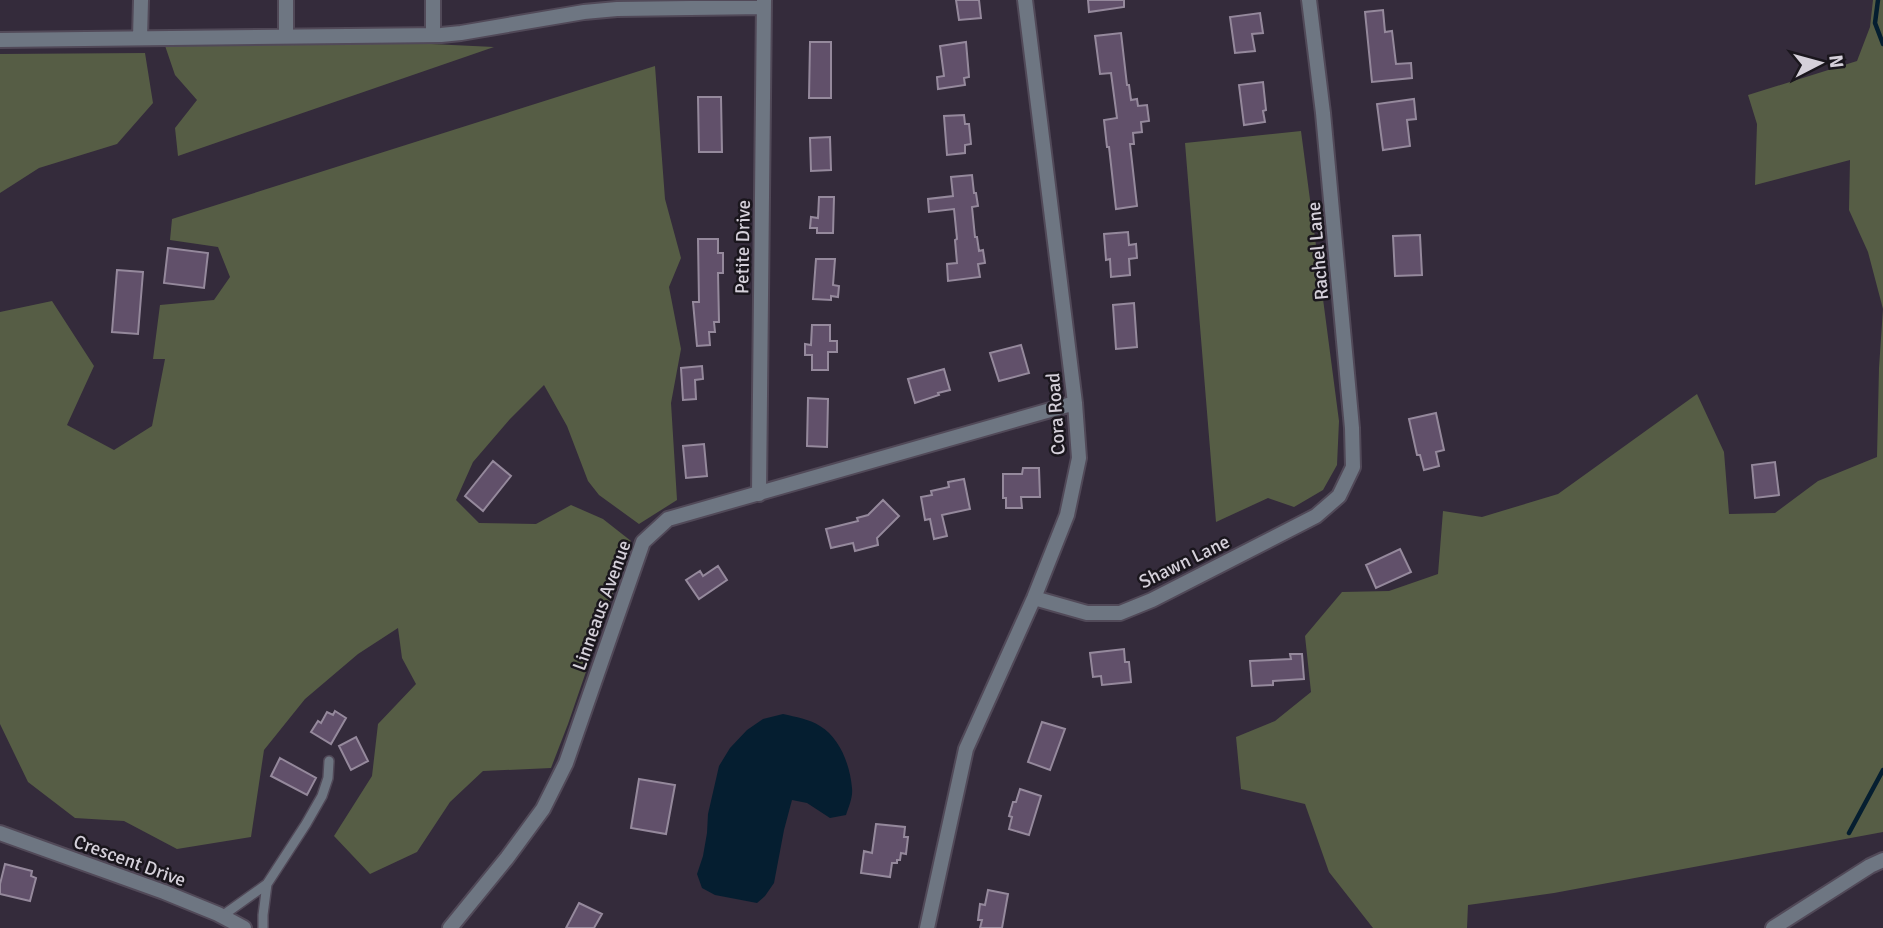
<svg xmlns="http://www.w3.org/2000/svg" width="1883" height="928" viewBox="0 0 1883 928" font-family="Signika,sans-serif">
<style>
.green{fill:#565d45}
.water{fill:#051e30}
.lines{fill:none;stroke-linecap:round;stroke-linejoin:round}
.stream{stroke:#051e30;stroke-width:4.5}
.building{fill:#61506a;stroke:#95899c;stroke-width:2}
.service-casing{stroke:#514958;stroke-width:12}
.minor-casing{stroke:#514958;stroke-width:18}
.service{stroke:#6e7682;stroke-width:9}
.minor{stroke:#6e7682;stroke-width:14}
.labels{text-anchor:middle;stroke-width:5;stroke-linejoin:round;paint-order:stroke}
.street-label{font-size:19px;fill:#d5d0da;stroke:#1a161d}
</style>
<rect width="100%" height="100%" fill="#342b3b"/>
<path class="green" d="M1873,0H1883V832L1554,893L1468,905L1467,928H1373L1329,872L1305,804L1241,789L1236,737L1275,721L1311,692L1305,636L1342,592L1389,591L1438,574L1443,511L1482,517L1558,494L1697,394L1724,452L1729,514L1775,513L1818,481L1877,457L1879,368L1883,309L1868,252L1849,210L1850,160L1755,185L1757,124L1748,95L1857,61L1870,27Z
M160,31L494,47L178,156L175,128L197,100L175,75Z
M145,53L153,103L117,144L39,168L0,193V54Z
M655,66L665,199L681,258L669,287L681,349L671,403L677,500L639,524L599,495L588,481L567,426L544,385L510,419L473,462L456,500L479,523L536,524L571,505L603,519L631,541L568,724L551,768L483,771L450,802L417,852L370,874L334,836L372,776L378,724L416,684L402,658L398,628L358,654L305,699L264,750L251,837L177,849L124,821L75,818L28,782L0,724V312L52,301L94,366L67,425L114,450L152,426L165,359H153L160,305L214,300L230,277L218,247L170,240L172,219Z
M1301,131L1339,421L1337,465L1323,490L1294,507L1268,498L1216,522L1185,143Z"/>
<path class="water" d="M783,714C796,717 809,719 820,726C840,738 850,765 852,788C853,797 849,806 846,815L830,818L807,803L792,800L784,830L774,883L765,896L757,903L715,895L702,888L697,874L703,856L707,833L708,814L719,766L730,748L747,730L763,719Z"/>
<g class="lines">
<path class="stream" d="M1878,0L1875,23L1883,44
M1849,833L1883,770"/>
</g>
<path class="building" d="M956,0H979L981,18L959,20Z
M1088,0H1124V7L1089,12Z
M1383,10L1385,32L1392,31L1396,64L1411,63L1412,78L1372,82L1365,12Z
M1260,13L1263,33L1252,34L1255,51L1235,53L1230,17Z
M1121,33L1127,85H1129L1131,100L1137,99L1138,106L1147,105L1149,121L1141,122L1142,132L1133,133L1134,144H1130L1137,206L1116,209L1109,147H1107L1104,120L1117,118L1111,73L1100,74L1095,36Z
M810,42H831V98H809Z
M966,42L969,77L964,78L965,85L938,89L937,77L944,76L940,46Z
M1263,82L1266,110L1263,111L1265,122L1244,125L1239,85Z
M698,97H721L722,152H699Z
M1414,99L1416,119L1407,120L1410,146L1383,150L1377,104Z
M964,115L965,124H969L971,144L965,145V153L947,155L944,116Z
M830,137L831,170L811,171L810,138Z
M972,175L974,193H976L978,206L972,207L975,237H977L979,251L983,250L985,263L978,264L980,277L948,281L947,264L957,263L955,240L957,239L954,209L929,212L928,199L953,196L951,177Z
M819,197H834L833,233H817V228H810L811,217L818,218Z
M1128,232L1129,245L1136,244L1137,258L1129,259L1130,275L1111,277L1110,259L1106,260L1104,234Z
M1420,235L1422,275L1395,276L1393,236Z
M698,239H718V253H723V273H718L719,322H714L715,332H709L710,345L697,346L693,302H699Z
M168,248L208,253L204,288L164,283Z
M816,259H835L833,285L839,286L838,297L831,296V300L813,299Z
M117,270L143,272L138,334L112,332Z
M1134,303L1137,347L1116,349L1113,305Z
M812,325H830V341H837V352H828V370H812V355H805V344L811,345Z
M1021,345L1029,373L999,381L990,353Z
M702,366L703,379L695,380L696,399L683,400L681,368Z
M944,369L950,390L938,393L939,395L915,403L908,379Z
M808,398L828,399L827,447L807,446Z
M1436,413L1444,450L1436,452L1439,466L1424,470L1420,455H1417L1409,419Z
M704,444L707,476L686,478L683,446Z
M493,461L511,476L483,511L465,496Z
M1775,462L1779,495L1755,498L1752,465Z
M1023,468H1039L1040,497H1021L1022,508H1006V498H1003V474H1022Z
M964,479L970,509L942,515L947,536L934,539L930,519L925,520L921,497L932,495L931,491L949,487L948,482Z
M883,500L899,516L877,538L878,545L855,551L853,543L831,548L826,529L858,521L857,518L868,515Z
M1400,549L1411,572L1376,588L1366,565Z
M718,566L727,580L699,599L686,580L700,571L703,576Z
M1124,649L1125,662H1129L1131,682L1102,685L1101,676L1093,677L1090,653Z
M1290,654H1302L1304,679L1273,681V685L1252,686L1250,661L1291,659Z
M335,711L346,718L331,744L311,732L318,721L321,723L327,712L333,715Z
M1042,722L1065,729L1050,770L1028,762Z
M356,737L368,761L351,770L339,746Z
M280,758L316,778L307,795L271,776Z
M639,779L675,785L666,834L631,828Z
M1020,789L1041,796L1029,835L1009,829L1012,817L1009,816L1013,802H1016Z
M876,824L905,827L904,837H908L906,854L901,853L900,860H897V863H892L890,877L861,873L864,851L872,853Z
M5,864L32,871L31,876L36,878L30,901L0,894V884Z
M988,890L1008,894L1002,928H980L982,920H978L980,904L985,905Z
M579,903L602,914L594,928H566Z"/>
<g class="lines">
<g class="service-casing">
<path id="service" d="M267,884L306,824L322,796L328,778L329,761
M222,916L267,884L263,915V928"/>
</g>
<g class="minor-casing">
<path id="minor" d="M433,0V35
M286,36V0
M140,38L141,0
M0,40L441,35L461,33L584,12L617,9L764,7
M759,494L764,0
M1034,598L1087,613H1120L1152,600L1316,516L1339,496L1353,467L1352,428L1323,113L1309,0
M0,833L164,892L218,914L244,928
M450,928L507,858L543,809L566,763L643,542L668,519L1075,403
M927,928L966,749L1034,598L1067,515L1079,458L1075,403L1025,0
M1773,928L1870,866L1883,860"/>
</g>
<use href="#service" class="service"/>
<use href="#minor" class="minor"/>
</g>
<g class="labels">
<g class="street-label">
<text transform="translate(742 247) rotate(-89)" y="7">Petite Drive</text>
<text transform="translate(1317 251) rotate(-95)" y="7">Rachel Lane</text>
<text transform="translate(1055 414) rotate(-94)" y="7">Cora Road</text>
<text transform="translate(1184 561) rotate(-26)" y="7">Shawn Lane</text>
<text transform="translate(601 605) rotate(-70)" y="7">Linneaus Avenue</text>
<text transform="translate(130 860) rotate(20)" y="7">Crescent Drive</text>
</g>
</g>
<g transform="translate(1820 63) rotate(84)" stroke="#1a161d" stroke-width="5" paint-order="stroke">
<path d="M0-5L12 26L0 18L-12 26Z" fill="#d5d0da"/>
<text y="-10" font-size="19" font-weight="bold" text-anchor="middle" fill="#d5d0da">N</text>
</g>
</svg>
